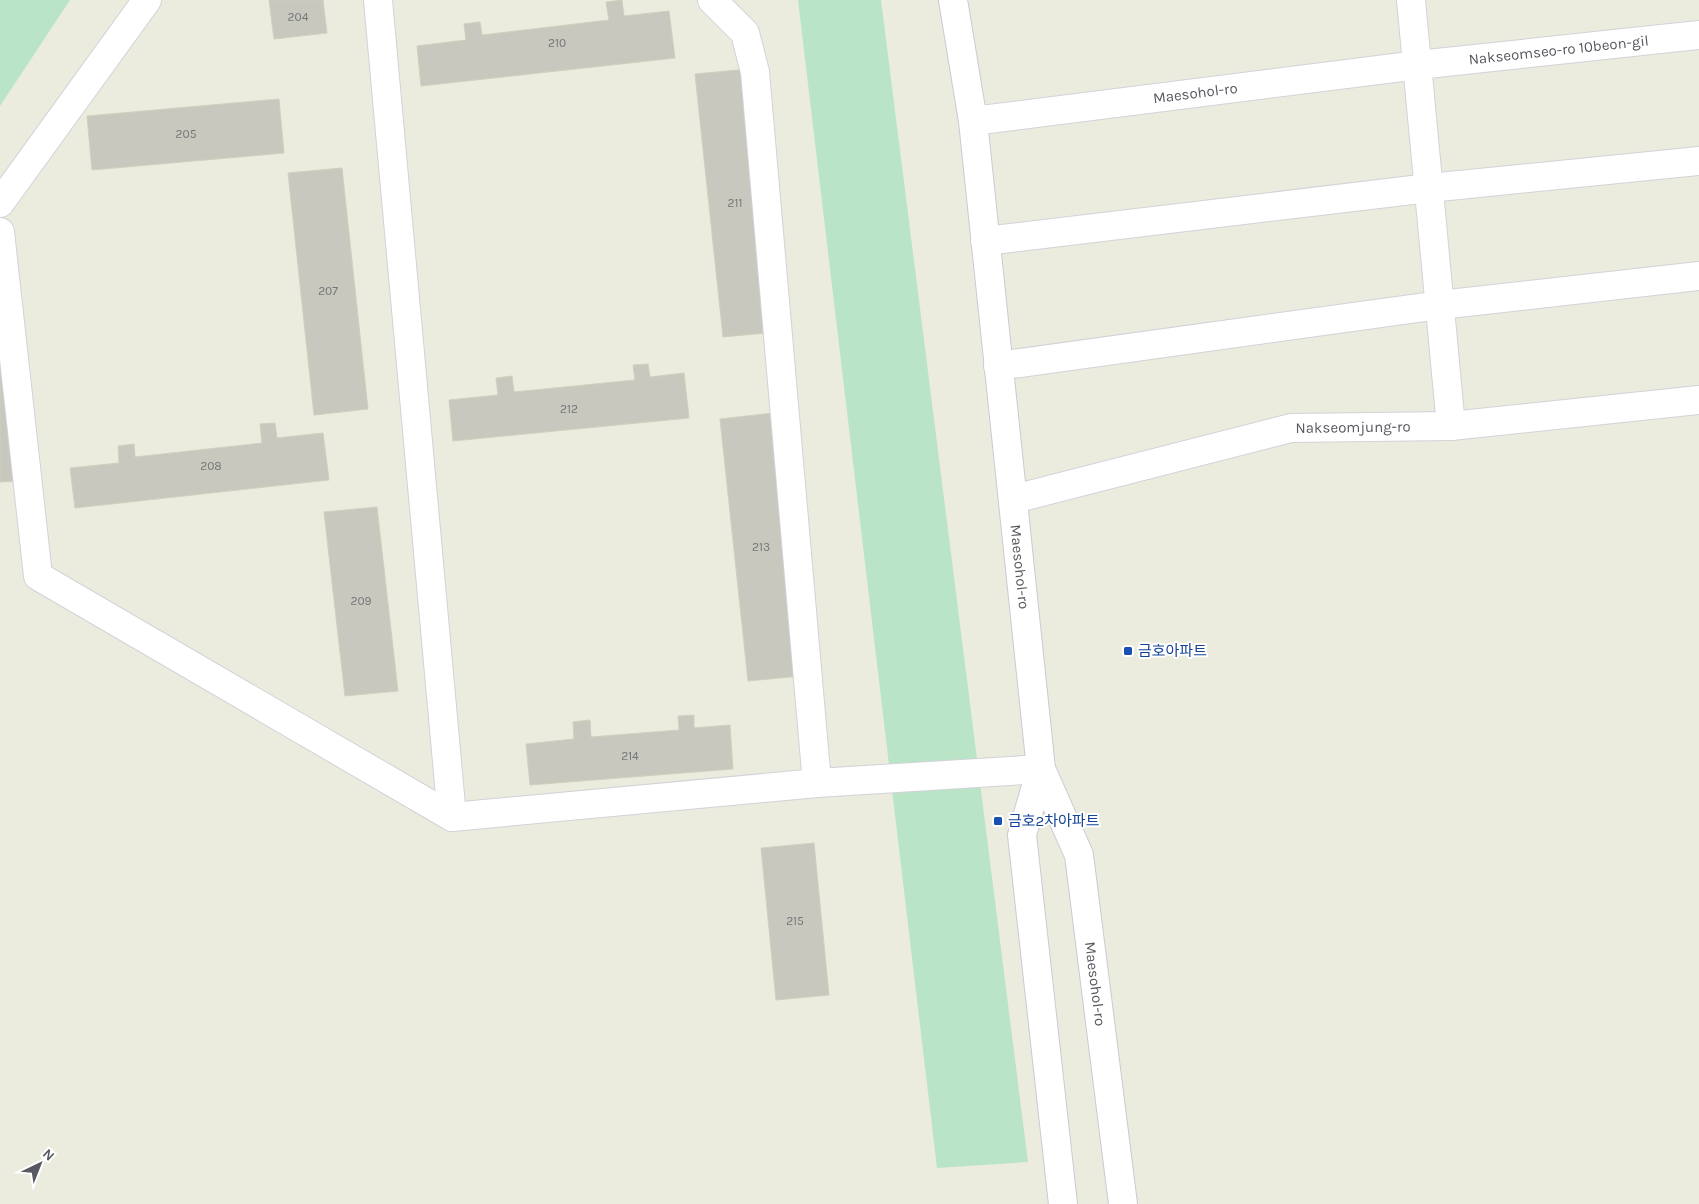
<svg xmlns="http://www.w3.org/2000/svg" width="1699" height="1204" viewBox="0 0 1699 1204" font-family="Karla,'Noto Sans KR',sans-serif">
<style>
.green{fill:#b9e5c6}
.building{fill:#c8c8be;stroke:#d0d0bd}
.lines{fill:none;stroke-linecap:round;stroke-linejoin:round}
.minor-casing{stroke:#d2d2d9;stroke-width:30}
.tertiary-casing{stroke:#d2d2d9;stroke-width:30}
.secondary-casing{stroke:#cacad4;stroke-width:30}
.minor{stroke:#fff;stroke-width:28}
.tertiary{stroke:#fff;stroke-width:28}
.secondary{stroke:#fff;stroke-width:28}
.transit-dot{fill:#1a4fb4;stroke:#fff;stroke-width:2}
.labels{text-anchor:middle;stroke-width:4;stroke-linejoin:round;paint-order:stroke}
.number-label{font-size:12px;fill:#747578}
.street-label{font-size:15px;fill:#585960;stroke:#fff}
.transit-label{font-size:15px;fill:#164399;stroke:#fff;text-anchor:start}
</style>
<rect width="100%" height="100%" fill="#ebecde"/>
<path class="green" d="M0,0H70L0,106Z
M798,0H881L1028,1162L937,1168Z"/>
<path class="building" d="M269,0H323L327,33L274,39Z
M622,0L624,16L669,11L675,58L421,86L417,46L466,40L464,24L480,22L482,35L609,20L606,2Z
M748,69L776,332L723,337L695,74Z
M279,99L284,153L92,170L87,116Z
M342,168L368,409L314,415L288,173Z
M0,289L21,481L0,482Z
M648,364L650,377L684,373L689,418L453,441L449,400L498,395L496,378L512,376L514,392L635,380L633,365Z
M773,413L801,676L748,681L720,419Z
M275,423L277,438L323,433L329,480L75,508L70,468L119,463L118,446L134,444L135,457L262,443L260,424Z
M377,507L398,691L345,696L324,512Z
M694,715V728L730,725L733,769L530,785L526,744L574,739L573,722L590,720L591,737L679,730L678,716Z
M814,843L829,995L776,1000L761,848Z"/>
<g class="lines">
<g class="minor-casing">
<g id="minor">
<path d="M378,0L452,817"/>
<path d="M712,0L745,33L755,72L817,783"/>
<path d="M1411,0L1451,426"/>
<path id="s1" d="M973,121L1418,65L1699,35"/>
<path d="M0,203L147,0"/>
<path d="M0,232L38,576L452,817L817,783L1041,769"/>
<path d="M985,241L1429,188L1699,161"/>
<path d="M998,366L1440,305L1699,276"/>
</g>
</g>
<g class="tertiary-casing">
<g id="tertiary">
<path id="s2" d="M1014,499L1291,428L1451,426L1699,400"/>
</g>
</g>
<g class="secondary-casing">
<g id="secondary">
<path id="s3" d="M953,0L973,121L1041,769L1079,855L1123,1204"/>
<path d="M1041,769L1022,835L1063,1204"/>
</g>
</g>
<use href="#minor" class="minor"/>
<use href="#tertiary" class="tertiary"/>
<use href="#secondary" class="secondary"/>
</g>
<g class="transit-dot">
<rect x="1123" y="646" width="10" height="10" rx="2.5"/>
<rect x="993" y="816" width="10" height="10" rx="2.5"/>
</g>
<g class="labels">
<g class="number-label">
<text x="298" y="21">204</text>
<text x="557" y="47">210</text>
<text x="186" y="138">205</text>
<text x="735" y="207">211</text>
<text x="328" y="295">207</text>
<text x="569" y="413">212</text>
<text x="211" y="470">208</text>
<text x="761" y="551">213</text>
<text x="361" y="605">209</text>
<text x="630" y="760">214</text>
<text x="795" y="925">215</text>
</g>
<g class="street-label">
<text dy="5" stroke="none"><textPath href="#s1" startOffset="590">Nakseomseo-ro 10beon-gil</textPath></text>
<text dy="5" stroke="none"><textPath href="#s1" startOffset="224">Maesohol-ro</textPath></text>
<text dy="5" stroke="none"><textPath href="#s2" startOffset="348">Nakseomjung-ro</textPath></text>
<text dy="5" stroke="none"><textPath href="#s3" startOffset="571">Maesohol-ro</textPath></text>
<text dy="5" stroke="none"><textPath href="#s3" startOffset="998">Maesohol-ro</textPath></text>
</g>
<g class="transit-label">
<text x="1138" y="656">금호아파트</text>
<text x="1008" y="826">금호2차아파트</text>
</g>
</g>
<g transform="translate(40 1164) rotate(43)" stroke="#ffffff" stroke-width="4" paint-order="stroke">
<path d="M0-4L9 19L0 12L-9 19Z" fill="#585960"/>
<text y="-8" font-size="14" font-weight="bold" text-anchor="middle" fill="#585960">N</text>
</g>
</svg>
